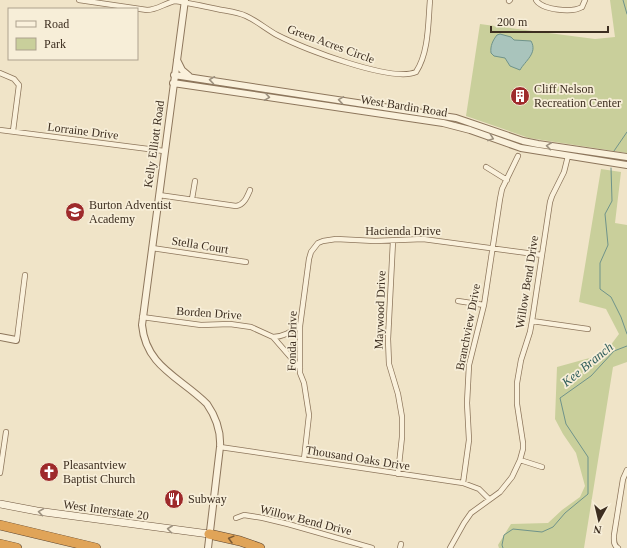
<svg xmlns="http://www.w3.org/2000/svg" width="627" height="548" viewBox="0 0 627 548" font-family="Georgia,serif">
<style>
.green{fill:#c9cf9b}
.water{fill:#a9c4bc;stroke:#6f938a}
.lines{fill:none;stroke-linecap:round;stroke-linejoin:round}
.stream{stroke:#6f938a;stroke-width:1}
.minor-casing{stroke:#8d765c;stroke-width:6}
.tertiary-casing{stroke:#8d765c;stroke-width:8}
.secondary-casing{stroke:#6f573f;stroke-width:8}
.motorway-casing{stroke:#5b4430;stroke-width:10}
.minor{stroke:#faf1dc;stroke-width:4.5}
.tertiary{stroke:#faf1dc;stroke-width:6}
.secondary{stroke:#faf1dc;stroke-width:7}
.motorway{stroke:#e0a458;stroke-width:9}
.oneway{stroke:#9c907e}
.oneway2{stroke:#7e5d36}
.labels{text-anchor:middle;stroke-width:3.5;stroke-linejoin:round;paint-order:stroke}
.street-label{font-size:12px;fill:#3d2e20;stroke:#f7eed8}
.poi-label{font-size:12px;fill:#3d2e20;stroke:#f7eed8;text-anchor:start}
.water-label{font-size:13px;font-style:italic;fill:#2f5d5a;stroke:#f7eed8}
</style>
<rect width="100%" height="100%" fill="#f0e4c8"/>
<path class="green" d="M610,0H627V153L529,138L466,116L480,24L595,39L615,37Z
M601,169L621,172L615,223L627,225V362L613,367L584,548H499L498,545L511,524L548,523L562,510L580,497L585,486L576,453L563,434L555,419L557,367L604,354L619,334L606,309L579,302Z"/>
<path class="water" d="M500,34L511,37L514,40L531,41C538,53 525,61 520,70L510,66L505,58L494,56L491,53C490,46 493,40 497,35Z"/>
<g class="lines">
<path class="stream" d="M623,0L627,14
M614,151L627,132
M611,168L612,201L605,214L608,245L600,263V289L611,297L621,317L627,334
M503,548L502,545L504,535L513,529L542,532L553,527L565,513L588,494V457L566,424L560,398L591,376L614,351L627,346"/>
<g class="minor-casing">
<path id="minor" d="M79,0L147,10C157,10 165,3 175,1C189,3 203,6 217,9C226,11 237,12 246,16C257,21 266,29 277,35C302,48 392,83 416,72C429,52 428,23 430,0
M536,0C542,10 572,13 582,7
M509,1L510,0
M582,7L585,0
M0,73L14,79L19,85L13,131
M0,130L164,151
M486,167L507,180
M159,195L236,206C244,205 247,197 250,190
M192,199L195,181
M393,241L388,339L389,364L398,394L402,417V437L398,474
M152,248L246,262
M458,301L484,305
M142,317L201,325L230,324L251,327L273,337L300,368
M532,321L588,329
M273,337C283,337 292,331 300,326
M17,339L25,275
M220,447L463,483L479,489L489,499
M304,459L309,415L304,383L300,373V326L309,259L311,252L318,243L323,241L336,239L375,241L423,239L542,255
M520,460L542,467
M0,473L6,432
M463,483L469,440L467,403L469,365L484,305L500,199L502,189L518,156
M236,518L244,515L263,518L288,524L372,548
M400,548L401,544
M450,548L464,523L471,513L500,492L512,477L520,460L523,449V443L517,404V383L521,360L530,332L532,321L550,202L552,196L564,172L568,156
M618,548C613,545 614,540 614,535L623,479L627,470"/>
</g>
<g class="tertiary-casing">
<path id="tertiary" d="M185,0L142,325C146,367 180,377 207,404C216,417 221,431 220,447L208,548
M177,60L182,70L189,76
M174,75L456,118L523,141L538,144L627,157
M173,83L443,123L470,130L521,148L627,165
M0,337L16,340"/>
</g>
<g class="secondary-casing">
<path id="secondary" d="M0,504L37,511L209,534"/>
</g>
<g class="motorway-casing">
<path id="motorway" d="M0,525L96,548
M209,534L240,541L260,548
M0,544L17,548"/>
</g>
<use href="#minor" class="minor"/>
<use href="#tertiary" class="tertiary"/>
<use href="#secondary" class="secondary"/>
<use href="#motorway" class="motorway"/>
</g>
<defs><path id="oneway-chevron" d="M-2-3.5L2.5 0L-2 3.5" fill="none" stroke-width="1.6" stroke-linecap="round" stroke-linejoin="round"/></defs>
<g class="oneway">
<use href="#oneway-chevron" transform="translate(212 80) rotate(-172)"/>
<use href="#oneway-chevron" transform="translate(267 97) rotate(8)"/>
<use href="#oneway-chevron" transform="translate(341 100) rotate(-171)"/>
<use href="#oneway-chevron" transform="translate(491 138) rotate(20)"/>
<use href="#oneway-chevron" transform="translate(549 146) rotate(-172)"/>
<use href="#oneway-chevron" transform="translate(41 512) rotate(-172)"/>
<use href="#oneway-chevron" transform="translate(170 529) rotate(-173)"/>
</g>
<use class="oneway2" href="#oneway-chevron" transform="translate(231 539) rotate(-165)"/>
<defs>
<g id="building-disc" transform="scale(1)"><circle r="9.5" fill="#9e2a2b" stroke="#f7eed8"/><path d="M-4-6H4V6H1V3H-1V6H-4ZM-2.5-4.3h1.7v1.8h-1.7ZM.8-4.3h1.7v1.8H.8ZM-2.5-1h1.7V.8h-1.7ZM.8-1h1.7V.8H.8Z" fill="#fff"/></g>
<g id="school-disc" transform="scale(1)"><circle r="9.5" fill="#9e2a2b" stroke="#f7eed8"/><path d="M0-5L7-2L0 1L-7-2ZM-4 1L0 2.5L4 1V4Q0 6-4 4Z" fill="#fff"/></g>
<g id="church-disc" transform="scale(1)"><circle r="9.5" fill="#9e2a2b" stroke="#f7eed8"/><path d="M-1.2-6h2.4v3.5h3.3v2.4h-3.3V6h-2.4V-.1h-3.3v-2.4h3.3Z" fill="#fff"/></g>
<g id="restaurant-disc" transform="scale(1)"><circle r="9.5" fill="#9e2a2b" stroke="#f7eed8"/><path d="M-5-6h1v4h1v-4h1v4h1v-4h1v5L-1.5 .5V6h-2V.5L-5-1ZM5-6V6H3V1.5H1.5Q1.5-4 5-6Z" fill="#fff"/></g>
</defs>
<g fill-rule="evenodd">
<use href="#building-disc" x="520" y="96"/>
<use href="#school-disc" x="75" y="212"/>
<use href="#church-disc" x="49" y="472"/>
<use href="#restaurant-disc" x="174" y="499"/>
</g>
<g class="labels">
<g class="street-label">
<text transform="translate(331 44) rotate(20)" y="4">Green Acres Circle</text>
<text transform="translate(404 106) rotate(9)" y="4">West Bardin Road</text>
<text transform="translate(83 131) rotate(7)" y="4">Lorraine Drive</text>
<text transform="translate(154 144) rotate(-82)" y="4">Kelly Elliott Road</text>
<text x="403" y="235">Hacienda Drive</text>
<text transform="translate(200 245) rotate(9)" y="4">Stella Court</text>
<text transform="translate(527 282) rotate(-81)" y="4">Willow Bend Drive</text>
<text transform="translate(380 310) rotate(-88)" y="4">Maywood Drive</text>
<text transform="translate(209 313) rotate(4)" y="4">Borden Drive</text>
<text transform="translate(468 327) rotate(-79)" y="4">Branchview Drive</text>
<text transform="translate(292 341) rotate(-89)" y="4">Fonda Drive</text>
<text transform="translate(358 458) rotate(9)" y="4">Thousand Oaks Drive</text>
<text transform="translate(106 510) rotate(8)" y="4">West Interstate 20</text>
<text transform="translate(306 520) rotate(14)" y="4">Willow Bend Drive</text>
</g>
<g class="poi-label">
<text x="534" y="93">Cliff Nelson<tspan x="534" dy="14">Recreation Center</tspan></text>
<text x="89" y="209">Burton Adventist<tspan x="89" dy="14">Academy</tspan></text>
<text x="63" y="469">Pleasantview<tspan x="63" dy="14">Baptist Church</tspan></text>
<text x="188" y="503">Subway</text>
</g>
<g class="water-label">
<text transform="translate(587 364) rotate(-39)" y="5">Kee Branch</text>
</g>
</g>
<rect x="8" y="8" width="130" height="52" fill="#f7eed8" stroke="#ada18e"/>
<rect x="16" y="21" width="20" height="6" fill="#faf1dc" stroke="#ada18e"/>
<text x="44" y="28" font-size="12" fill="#3d2e20">Road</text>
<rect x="16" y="38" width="20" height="12" fill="#c9cf9b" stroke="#ada18e"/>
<text x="44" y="48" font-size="12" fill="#3d2e20">Park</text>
<g transform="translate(599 520) rotate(188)" stroke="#f7eed8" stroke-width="3" paint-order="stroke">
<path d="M0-3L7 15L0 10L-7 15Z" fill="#3d2e20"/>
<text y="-6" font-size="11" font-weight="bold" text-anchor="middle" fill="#3d2e20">N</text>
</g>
<path d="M491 26v6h117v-6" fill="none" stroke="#3d2e20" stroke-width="2"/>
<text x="497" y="26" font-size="12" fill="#3d2e20" stroke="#f7eed8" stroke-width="3" paint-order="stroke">200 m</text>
</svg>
